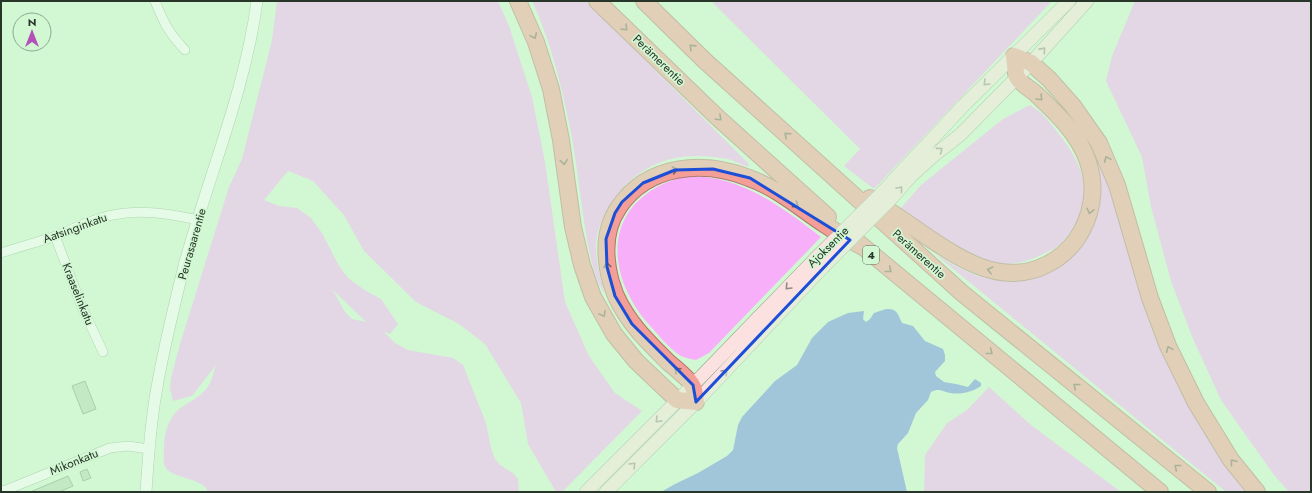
<svg xmlns="http://www.w3.org/2000/svg" width="1312" height="493" viewBox="0 0 1312 493" font-family="Jost,sans-serif">
<style>
.green{fill:#f8affa;fill-rule:evenodd}
.water{fill:#6689e1}
.building{fill:#b1d5b2;stroke:#799b7a}
.lines{fill:none;stroke-linecap:round;stroke-linejoin:round}
.minor-casing{stroke:#86a987;stroke-width:10}
.tertiary-casing{stroke:#86a987;stroke-width:12}
.secondary-casing{stroke:#86a987;stroke-width:14}
.motorway-casing{stroke:#ac7a70;stroke-width:18}
.minor{stroke:#fff;stroke-width:9}
.tertiary{stroke:#fff;stroke-width:11}
.secondary{stroke:#fbe2e0;stroke-width:13}
.motorway{stroke:#f39e96;stroke-width:16}
.secondary-bridge-casing{stroke:#86a987;stroke-width:14;stroke-linecap:butt}
.secondary-bridge{stroke:#fbe2e0;stroke-width:13}
.oneway{stroke:#796055}
.oneway2{stroke:#928c84}
.marked{fill:none;stroke:#1d4ed8;stroke-width:3;stroke-linejoin:round}
.labels{text-anchor:middle;stroke-width:3.5;stroke-linejoin:round;paint-order:stroke}
.shield{fill:#d2f7d3;stroke:#5b705c;stroke-width:1}
.shield-label{font-size:11px;font-weight:bold;fill:#283629}
.street-label{font-size:12px;fill:#283629;stroke:#d2f7d3}
</style>
<rect width="100%" height="100%" fill="#d2f7d3"/>
<path class="green" d="M277,1H498L509,26L532,97L545,162L565,302L589,356L615,393L642,411L562,492H556L528,444L521,403L485,344L459,324L416,302L364,251L344,215L313,181L288,171L264,200L279,206L297,208L311,218L322,233L339,266L348,278L366,291L381,299L398,324L390,334L383,331L395,343L408,350L453,358L463,365L486,423L491,448L495,459L500,465L513,473L518,479L519,492H208C203,476 168,480 164,464C163,459 164,453 164,449C164,435 167,422 176,412C185,403 199,399 207,388C212,382 213,372 216,365L192,396L173,401L170,388L171,378L180,344L229,187L242,159L272,40ZM333,290L366,322L352,319L345,312Z
M532,1H586L749,164L748,167C741,164 735,161 728,159C723,158 718,158 713,157C673,152 640,165 616,196C605,211 598,225 596,243C595,260 601,279 605,294C594,279 591,259 587,240C581,206 578,172 572,138C563,92 552,44 532,1Z
M711,1H1052L874,189L844,166L860,149Z
M1135,1H1311V492H1289L1274,475L1221,400L1193,339L1171,281L1151,207L1142,157L1106,81L1112,56Z
M1030,105C1042,112 1050,122 1058,133C1068,145 1076,158 1081,172C1089,197 1079,227 1060,244C1055,249 1047,252 1041,255C1026,262 1009,267 992,262C957,254 928,229 900,209L921,185L1003,119Z
M1096,152C1123,210 1131,275 1154,334C1177,391 1211,442 1245,492H1226L935,254C944,259 953,265 962,269C1004,291 1049,281 1080,248L1092,154Z
M683,177C692,177 702,176 711,178C754,185 788,212 821,237L709,353L696,360C692,359 685,358 681,356C670,349 661,338 653,329C610,284 598,215 663,184C669,181 677,179 683,177Z
M989,387L1031,425L1121,492H924L925,455L947,423L967,410Z"/>
<path class="water" d="M886,309C897,308 898,314 902,323L913,326L925,341L943,349L945,355V361L935,372L936,376L944,382L956,384L968,387L975,379L981,383V386C972,392 961,395 950,393C941,391 939,388 931,392L928,400L916,413L908,433L898,444L897,448L907,492H661L675,484L698,473L727,456L733,450L738,425L742,417L775,381L797,365L812,338L828,322L848,313L864,311L863,319L866,322L870,319L874,313Z"/>
<path class="building" d="M85,381L96,409L83,414L72,386Z
M87,469L91,478L83,481L80,472Z
M68,476L73,486L59,492H30Z"/>
<g class="lines">
<g class="minor-casing">
<path id="minor" d="M155,1C164,23 168,32 185,50
M55,236L82,307L103,352
M1,253C19,247 38,242 56,236C75,228 94,218 113,215C141,209 171,214 198,220
M1,491L6,490L110,448L128,446L149,449"/>
</g>
<g class="tertiary-casing">
<path id="tertiary" d="M146,492C148,461 150,430 155,399C162,354 173,310 184,266C208,177 245,92 257,1"/>
</g>
<g class="secondary-casing">
<path id="secondary" d="M904,169L963,106L1069,1
M911,176L932,157L960,135L1031,63L1087,1
M586,492L693,385L815,259
M606,492L696,402L823,267"/>
</g>
<g class="motorway-casing">
<path id="motorway" d="M518,1L536,42L551,89L561,140L573,227L582,265L593,297L614,334L636,361L677,400L696,402C695,397 695,389 692,385C689,379 674,367 668,362C648,342 628,323 616,296C614,292 613,287 611,282C604,256 603,230 619,207C648,164 704,160 749,178C777,188 800,208 824,224C836,232 850,240 863,247
M597,1L717,117L828,217
M644,1L704,60L962,293L1208,492
M1014,56L1031,63L1049,79L1073,106L1099,143L1117,185L1150,298L1168,346L1196,403L1231,460L1257,492
M870,198C888,210 906,222 923,234C960,259 1001,287 1046,265C1058,259 1068,251 1076,240C1092,217 1097,189 1088,162C1079,134 1056,113 1035,93C1030,89 1020,83 1017,77C1015,71 1015,62 1014,56
M855,240L1160,492"/>
</g>
<use href="#minor" class="minor"/>
<use href="#tertiary" class="tertiary"/>
<use href="#secondary" class="secondary"/>
<use href="#motorway" class="motorway"/>
<g class="secondary-bridge-casing">
<path id="secondary-bridge" d="M815,259L881,194L904,169
M823,267L890,200L911,176"/>
</g>
<use href="#secondary-bridge" class="secondary-bridge"/>
</g>
<defs><path id="oneway-chevron" d="M-2-3.5L2.5 0L-2 3.5" fill="none" stroke-width="1.6" stroke-linecap="round" stroke-linejoin="round"/></defs>
<g class="oneway">
<use href="#oneway-chevron" transform="translate(625 28) rotate(44)"/>
<use href="#oneway-chevron" transform="translate(534 36) rotate(66)"/>
<use href="#oneway-chevron" transform="translate(692 47) rotate(-136)"/>
<use href="#oneway-chevron" transform="translate(1040 98) rotate(45)"/>
<use href="#oneway-chevron" transform="translate(719 118) rotate(43)"/>
<use href="#oneway-chevron" transform="translate(787 135) rotate(-138)"/>
<use href="#oneway-chevron" transform="translate(1107 159) rotate(-114)"/>
<use href="#oneway-chevron" transform="translate(564 162) rotate(82)"/>
<use href="#oneway-chevron" transform="translate(675 170) rotate(-11)"/>
<use href="#oneway-chevron" transform="translate(796 205) rotate(34)"/>
<use href="#oneway-chevron" transform="translate(1090 211) rotate(104)"/>
<use href="#oneway-chevron" transform="translate(607 265) rotate(-98)"/>
<use href="#oneway-chevron" transform="translate(889 270) rotate(39)"/>
<use href="#oneway-chevron" transform="translate(990 270) rotate(-166)"/>
<use href="#oneway-chevron" transform="translate(603 314) rotate(62)"/>
<use href="#oneway-chevron" transform="translate(1169 349) rotate(-114)"/>
<use href="#oneway-chevron" transform="translate(990 352) rotate(39)"/>
<use href="#oneway-chevron" transform="translate(677 370) rotate(-137)"/>
<use href="#oneway-chevron" transform="translate(1076 386) rotate(-141)"/>
<use href="#oneway-chevron" transform="translate(1233 462) rotate(-127)"/>
<use href="#oneway-chevron" transform="translate(1177 467) rotate(-141)"/>
</g>
<g class="oneway2">
<use href="#oneway-chevron" transform="translate(1043 50) rotate(-48)"/>
<use href="#oneway-chevron" transform="translate(986 83) rotate(135)"/>
<use href="#oneway-chevron" transform="translate(940 150) rotate(-37)"/>
<use href="#oneway-chevron" transform="translate(900 189) rotate(-50)"/>
<use href="#oneway-chevron" transform="translate(788 287) rotate(134)"/>
<use href="#oneway-chevron" transform="translate(725 372) rotate(-46)"/>
<use href="#oneway-chevron" transform="translate(658 420) rotate(135)"/>
<use href="#oneway-chevron" transform="translate(633 465) rotate(-45)"/>
</g>
<path d="M0 0H1312V493H0ZM713,169L750,178L850,240L696,402L693,385L632,324L615,296L607,267L606,239L615,213L622,202L643,183L675,170Z" fill="#d2f7d3" fill-opacity=".55" fill-rule="evenodd"/>
<path class="marked" d="M713,169L750,178L850,240L696,402L693,385L632,324L615,296L607,267L606,239L615,213L622,202L643,183L675,170Z"/>
<g class="labels">
<rect class="shield" x="863" y="246" width="16" height="18" rx="3"/>
<g class="shield-label">
<text x="871" y="259">4</text>
</g>
<g class="street-label">
<text transform="translate(659 60) rotate(44)" y="4">Perämerentie</text>
<text transform="translate(75 228) rotate(-20)" y="4">Aatsinginkatu</text>
<text transform="translate(192 244) rotate(-74)" y="4">Peurasaarentie</text>
<text transform="translate(828 247) rotate(-45)" y="4">Ajoksentie</text>
<text transform="translate(919 254) rotate(42)" y="4">Perämerentie</text>
<text transform="translate(78 294) rotate(68)" y="4">Kraaselinkatu</text>
<text transform="translate(74 462) rotate(-22)" y="4">Mikonkatu</text>
</g>
</g>
<rect width="1312" height="493" fill="none" stroke="#283629" stroke-width="4"/>
<g transform="translate(32 32)"><circle r="19" fill="#d2f7d3" stroke="#8eaa8f"/>
<path d="M0-3L7 15L0 10L-7 15Z" fill="#b451b8"/>
<text y="-6" font-size="11" font-weight="bold" text-anchor="middle" fill="#283629">N</text>
</g>
</svg>
